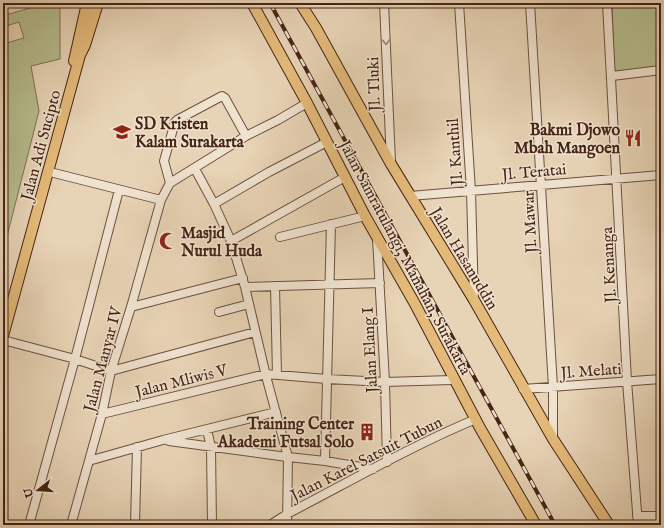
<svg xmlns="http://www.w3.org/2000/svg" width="664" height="528" viewBox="0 0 664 528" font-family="'IM FELL English',serif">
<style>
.green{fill:#b6bc8d;stroke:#7e7052}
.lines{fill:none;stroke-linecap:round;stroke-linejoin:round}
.minor-casing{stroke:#6e503e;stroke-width:10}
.major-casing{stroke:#462416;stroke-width:12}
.minor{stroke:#efe2cf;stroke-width:8}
.major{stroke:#e4ba7a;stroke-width:10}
.rail-casing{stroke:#462416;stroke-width:4}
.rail{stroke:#efe2cf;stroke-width:2.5;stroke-dasharray:8;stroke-linecap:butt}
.oneway{stroke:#9a8372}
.labels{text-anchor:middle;stroke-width:3;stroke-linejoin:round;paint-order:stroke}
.street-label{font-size:16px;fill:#462416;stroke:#efe2cf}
.poi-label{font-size:16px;font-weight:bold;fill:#462416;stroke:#efe2cf;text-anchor:start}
</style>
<rect width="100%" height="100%" fill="#e7d3b5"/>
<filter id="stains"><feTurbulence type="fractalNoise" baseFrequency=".005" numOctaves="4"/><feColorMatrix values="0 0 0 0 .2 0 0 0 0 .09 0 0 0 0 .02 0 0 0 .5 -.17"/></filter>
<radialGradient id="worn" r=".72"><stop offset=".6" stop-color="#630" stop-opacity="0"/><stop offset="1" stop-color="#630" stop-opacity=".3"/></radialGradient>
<path class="green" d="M40,3H60V59L31,66L39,111L3,252V44L24,38L19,22L3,27V6L6,15L40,5Z
M612,3H661V67L614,73Z"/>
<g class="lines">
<g class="minor-casing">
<path id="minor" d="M384,3L391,162
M459,3L471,191L474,300
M530,3L553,387V438
M607,3L627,381L638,525
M612,76L661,70
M195,169L214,204L231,241L245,287L266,376L288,457L287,525
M54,173L161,200
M170,183L164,161L175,122L177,120L222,96L225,98L246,136
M410,196L661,175
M214,204L269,172L323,144
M280,237L365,216
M377,238L385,382L387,462
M231,241L345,177
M275,286L277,375
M245,287L380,283
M131,307L243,278
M219,312L249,304
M3,340L75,359L111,371L255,332
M523,389L661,379
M102,414L266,374L327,379L385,382L452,380
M207,430L211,447L212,525
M169,441L287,457
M288,457L325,461L373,469
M92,460L163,440L276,412
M325,461L331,224
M637,516H661
M29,525L75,359L119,190
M71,525L102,414L111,371L131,307L161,200L170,183L246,136L278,120L307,103
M135,525L137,447
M270,525L287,514C349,482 411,446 476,419"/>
</g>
<g class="major-casing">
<path id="major" d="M252,3L307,103L365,216L415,304L480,428L536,525
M300,3L316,28L391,164L474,300L553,439L609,525
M74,61L87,3
M3,336L80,55L85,45L98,3"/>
</g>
<use href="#minor" class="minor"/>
<use href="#major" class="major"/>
<g class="rail-casing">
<path id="rail" d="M270,3L555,525"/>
</g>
<use href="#rail" class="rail"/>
</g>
<defs><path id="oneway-chevron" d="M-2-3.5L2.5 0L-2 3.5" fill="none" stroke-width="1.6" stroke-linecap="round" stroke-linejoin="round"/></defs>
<use class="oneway" href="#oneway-chevron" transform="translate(386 42) rotate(88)"/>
<defs>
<g id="school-bare" transform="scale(1.38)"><path d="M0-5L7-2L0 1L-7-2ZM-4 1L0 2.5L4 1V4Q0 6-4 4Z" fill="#8f2418" stroke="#efe2cf" stroke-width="2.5" paint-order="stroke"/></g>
<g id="restaurant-bare" transform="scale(1.38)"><path d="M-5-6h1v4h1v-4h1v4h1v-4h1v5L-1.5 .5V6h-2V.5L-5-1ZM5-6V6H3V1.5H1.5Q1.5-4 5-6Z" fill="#8f2418" stroke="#efe2cf" stroke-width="2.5" paint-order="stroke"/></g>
<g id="mosque-bare" transform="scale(1.38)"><path d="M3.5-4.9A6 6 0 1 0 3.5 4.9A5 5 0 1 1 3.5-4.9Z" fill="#8f2418" stroke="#efe2cf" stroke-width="2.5" paint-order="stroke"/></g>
<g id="building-bare" transform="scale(1.38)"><path d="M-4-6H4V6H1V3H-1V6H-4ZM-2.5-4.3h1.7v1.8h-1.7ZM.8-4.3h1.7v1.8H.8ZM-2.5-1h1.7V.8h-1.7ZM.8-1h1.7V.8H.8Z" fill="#8f2418" stroke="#efe2cf" stroke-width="2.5" paint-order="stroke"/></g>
</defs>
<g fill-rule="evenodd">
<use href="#school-bare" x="122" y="132"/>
<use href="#restaurant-bare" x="633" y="138"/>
<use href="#mosque-bare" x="168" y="241"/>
<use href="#building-bare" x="367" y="432"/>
</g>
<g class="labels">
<g class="street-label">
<text transform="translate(373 84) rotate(-92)" y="6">Jl. Tluki</text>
<text transform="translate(40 145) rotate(-75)" y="6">Jalan Adi Sucipto</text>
<text transform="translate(454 152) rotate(-94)" y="6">Jl. Kanthil</text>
<text transform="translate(534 171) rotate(-5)" y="6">Jl. Teratai</text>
<text transform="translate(529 222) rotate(-93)" y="6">Jl. Mawar</text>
<text transform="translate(406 257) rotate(62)" y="6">Jalan Samratulangi, Manahan, Surakarta</text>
<text transform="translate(465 258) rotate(59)" y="6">Jalan Hasanuddin</text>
<text transform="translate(608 265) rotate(-93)" y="6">Jl. Kenanga</text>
<text transform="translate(369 350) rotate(-93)" y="6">Jalan Elang I</text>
<text transform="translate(102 359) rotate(-75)" y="6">Jalan Manyar IV</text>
<text transform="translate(591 370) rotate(-4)" y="6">Jl. Melati</text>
<text transform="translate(181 380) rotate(-14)" y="6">Jalan Mliwis V</text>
<text transform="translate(366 458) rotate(-27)" y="6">Jalan Karel Satsuit Tubun</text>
</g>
<g class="poi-label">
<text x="135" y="129">SD Kristen<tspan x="135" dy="18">Kalam Surakarta</tspan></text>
<text x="620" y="135" text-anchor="end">Bakmi Djowo<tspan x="620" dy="18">Mbah Mangoen</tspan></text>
<text x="181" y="238">Masjid<tspan x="181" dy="18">Nurul Huda</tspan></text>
<text x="354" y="429" text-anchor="end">Training Center<tspan x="354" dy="18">Akademi Futsal Solo</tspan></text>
</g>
</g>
<rect width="664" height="528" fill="none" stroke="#e7d3b5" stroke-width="16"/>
<rect x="4" y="4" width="656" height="520" fill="none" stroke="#462416" stroke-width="2"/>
<rect x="8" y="8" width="648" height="512" fill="none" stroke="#462416"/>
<g transform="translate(38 490) rotate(253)" stroke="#efe2cf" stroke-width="3" paint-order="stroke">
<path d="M0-3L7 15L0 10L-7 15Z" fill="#462416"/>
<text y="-6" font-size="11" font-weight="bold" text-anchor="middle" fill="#462416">U</text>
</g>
<rect width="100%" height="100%" filter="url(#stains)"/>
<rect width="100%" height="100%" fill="url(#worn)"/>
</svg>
